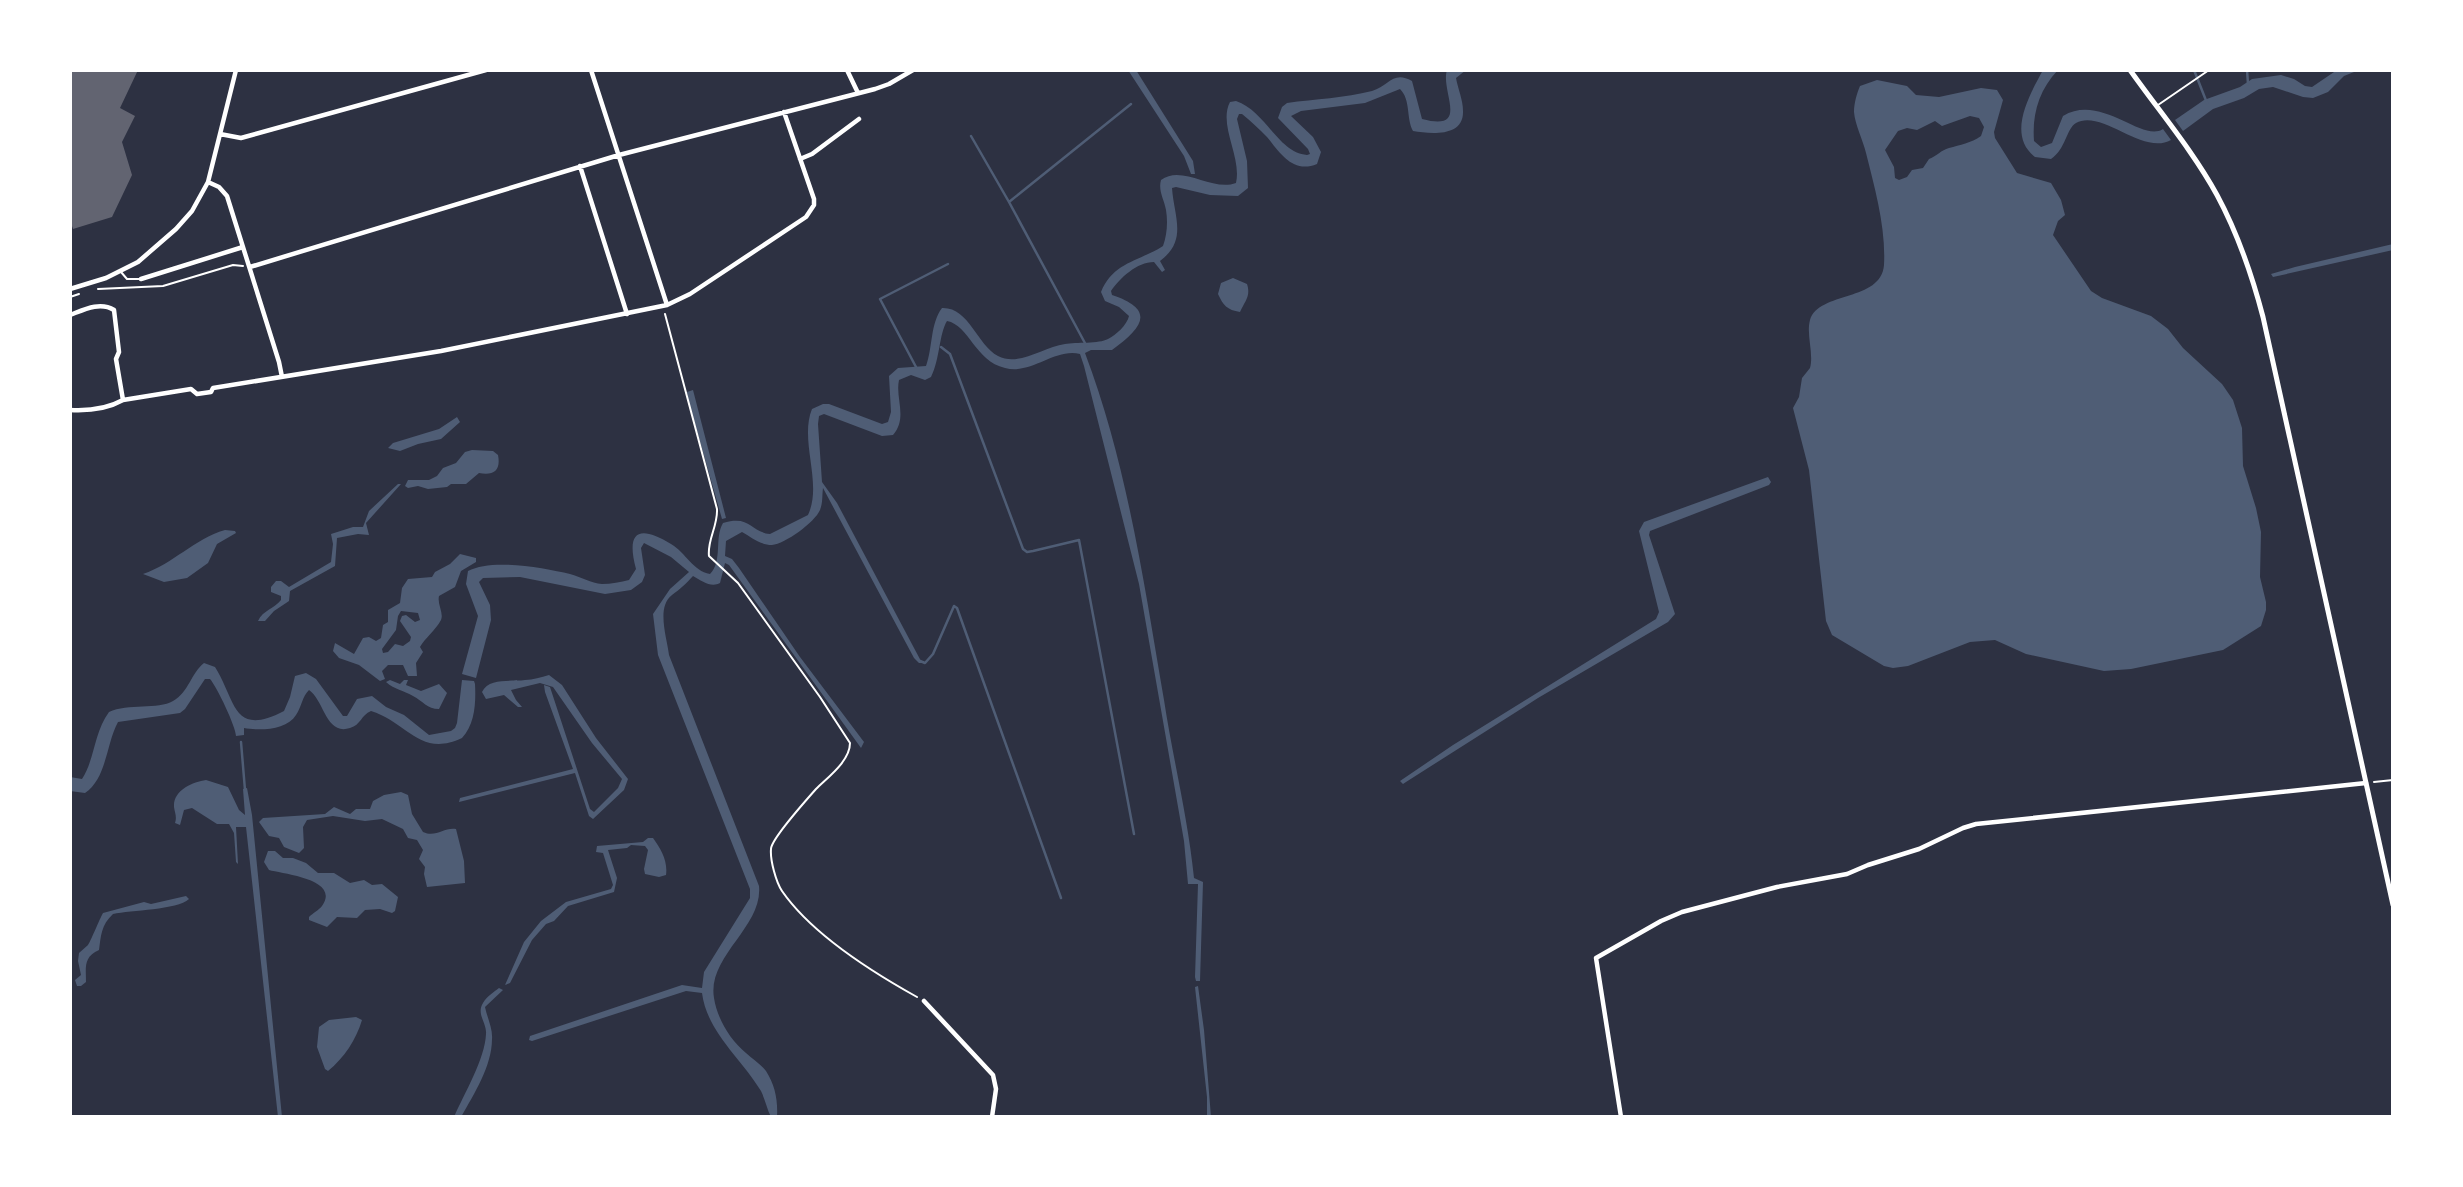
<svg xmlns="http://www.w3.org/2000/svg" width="2463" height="1187" viewBox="0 0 2463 1187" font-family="Poppins,sans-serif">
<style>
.water{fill:#4f5d75;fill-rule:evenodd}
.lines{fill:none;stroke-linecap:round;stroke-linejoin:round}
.stream{stroke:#4f5d75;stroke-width:2.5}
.building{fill:#626471}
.path{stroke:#fff;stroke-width:2}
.service{stroke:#fff;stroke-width:2}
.minor{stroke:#fff;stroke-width:4.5}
.tertiary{stroke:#fff;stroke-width:5}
</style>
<rect width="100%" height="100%" fill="#2d3142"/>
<path class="water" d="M1128,70H1136L1193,161L1195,174H1191L1184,156Z
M1447,70H1466L1456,78C1458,89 1463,100 1463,111C1464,137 1431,134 1413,131C1406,118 1411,100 1400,89L1365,103L1301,111L1291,116L1313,137L1321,152L1317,164C1293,174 1280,153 1267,137C1259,129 1251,121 1242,114H1239L1237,119L1247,161L1248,188L1238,196L1210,195L1176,187L1172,188C1174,217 1188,240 1160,261L1165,270L1162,272L1154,262C1137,262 1120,278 1111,291L1112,295C1157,310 1142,328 1112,350H1091L1085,353C1127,464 1144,583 1164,700C1173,759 1188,818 1194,878L1203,882L1200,981H1196L1195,977L1198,884H1188L1184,841L1139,584L1084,366L1080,354C1054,348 1032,375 1005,368C975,361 969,325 947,321C939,334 940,359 931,377L925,380L911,375L899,380C895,398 908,418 893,435L882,436L824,414L819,416L818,424L822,482L837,503L922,663H919L914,658L823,488C822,495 823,503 820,510C815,522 785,544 772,545C760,545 751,537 742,532L726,541L725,556L732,559L739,568L800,657L864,742L861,748L729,565L725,563L720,583C711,588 702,581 693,576C686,584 680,589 672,595C656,607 667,638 669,655L759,886C763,927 707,956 714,998C717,1018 730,1040 746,1053C752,1059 761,1064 766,1071C775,1085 778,1100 777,1117H771C767,1109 765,1099 761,1091C741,1058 707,1032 702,993L686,991L532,1041L529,1040L530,1036L682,985L702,988L704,972L750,898V889L658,655L653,614L670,589L689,572L671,557L644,543L641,548L645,575L642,582L631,590L605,594L520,577L483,578L479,582L490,605L491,620L476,678L462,674L478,616L466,584L468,571C492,558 544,568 570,574C581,577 591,583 602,584C611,584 621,582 629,580L636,569C626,532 638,524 671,544C686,553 693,571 710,574C723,561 714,538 723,523C751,515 750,532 770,534L808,515C823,483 799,441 812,409L823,404H829L882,424L888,422L891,412L889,376L898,368L926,366C933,347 930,324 942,308C969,307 977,345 998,356C1019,367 1043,347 1065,344C1076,342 1099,344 1108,339C1116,335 1127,325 1129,316L1119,307L1105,301L1101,292C1113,262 1140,261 1163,246C1167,235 1168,222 1166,210C1164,199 1158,191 1161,180C1182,164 1212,192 1236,183C1242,157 1218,125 1230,102L1236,101C1266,111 1278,153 1307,155L1310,154L1308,149L1278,118L1282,107L1287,103C1315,99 1345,98 1372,91C1389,86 1393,70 1412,81L1422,119C1471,132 1440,91 1447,70Z
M2043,70H2058C2039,90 2032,114 2034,141L2041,147L2052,143L2063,116C2101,93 2142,143 2163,129L2171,140C2143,156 2102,109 2076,123C2066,129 2066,149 2051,159L2035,157C2006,135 2030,94 2043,70Z
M2337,70H2359L2344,76L2328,92L2313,98L2303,97L2273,87L2259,89L2244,98L2213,109L2183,131L2175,120L2204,100L2240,87L2252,79L2281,75L2294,79L2305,86L2312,87Z
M1877,80L1907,86L1916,95L1939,97L1981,88L1997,90L2003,100L1994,132L1995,138L2017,173L2051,183L2061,200L2065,215L2058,221L2053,235L2091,291L2102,298L2151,316L2168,329L2183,348L2222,384L2233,400L2242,428L2243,466L2256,508L2261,532L2260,577L2266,602V610L2261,626L2223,650L2131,669L2104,671L2026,654L1995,640L1970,642L1908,666L1893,668L1884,666L1832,635L1826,621L1809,470L1793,408L1799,397L1802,378L1810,368C1814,353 1806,335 1810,320C1819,291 1881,302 1884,265C1886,228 1875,189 1866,153C1863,140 1855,125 1854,112C1854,103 1857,93 1860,86ZM1970,116L1979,118L1984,127L1981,136C1971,143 1960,145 1949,148C1941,150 1937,156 1929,159L1923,168L1912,170L1907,177L1899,180L1895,178L1894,167L1885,150L1898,131L1907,128L1917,130L1935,121L1942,126Z
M2393,244V250L2273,277L2271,274L2295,267Z
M1233,278L1247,284C1251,296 1245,301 1240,312C1227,310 1223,305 1218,294L1221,283Z
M693,390L726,518L722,519L689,403L687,392Z
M457,417L460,422L441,439L418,444L400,451L388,448L393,443L439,429Z
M472,450L493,451L498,455C501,470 494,476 479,473L466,484H451L447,487L428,489L418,486L408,488L405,486L408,480H429L437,476L443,468L456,463L465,452Z
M1768,477L1771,482L1769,485L1650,531L1649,535L1675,614L1668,622L1538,698L1406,782L1403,784L1400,781L1453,745L1656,619L1659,612L1639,531L1644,522Z
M398,484H401L366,523L369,535L358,534L337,538L335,566L290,591L289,601L274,611L265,621H258C263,610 274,609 281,600V596L271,592V587L276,581H281L289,587L331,562L333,544L331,534L353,527H363L369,511Z
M225,530L235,531L236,533L217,544L208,563L187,578L164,582L143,574C173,564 194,539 225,530Z
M460,554L476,558V562L461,571L455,587L439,596C437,604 444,613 441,620C435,631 425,638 420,647L423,652L416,663L417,676H408L403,665H388L382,671L385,679L380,681L359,665L339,658L333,651L335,643L354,654L363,638L369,637L376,641L381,638L383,625L388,622V610L400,603L402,588L408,579L432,577L435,572L450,564ZM401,611L418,613L420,620L415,622L406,615L402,616L400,621L411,637L410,641L403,646L395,644L388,652L383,653L382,649L396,630L398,616Z
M204,663L215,667C236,700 232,738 284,711L290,697L295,676L306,673L316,679L343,716H347L357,699L372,696L386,707L404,715L429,735L451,731L455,728L457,723L462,680L474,681L475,684C476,703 475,724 462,738C420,758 407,722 371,711C361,715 361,725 350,728C326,736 324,700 309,690C302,697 302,706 296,715C287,730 260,731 244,728V735L236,736C236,727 217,687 210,679H205L185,709L180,713L118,722C106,744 107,778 85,793L70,791V777L82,779C95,759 94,732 109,712C128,703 158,710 173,701C189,692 191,673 204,663Z
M549,675L562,685L596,738L628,779L624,790L593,819L589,816L575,773L459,802L460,798L573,769L545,692L544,685L550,687L590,809L594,812L618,788L622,779L592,743L553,687L540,683L511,690L516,700L522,707H518L504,695L486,699L482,692C489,677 512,682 525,680C533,680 541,677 549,675Z
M390,680L400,684L404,680H408L406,685L421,691L439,684L447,693L439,709C427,709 423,701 413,696C403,690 395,690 386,682Z
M206,780L228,787L239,810L245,815L243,789L247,788L252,815L282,1117H278L246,827H236L238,864L236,862L234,833L229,824H217L192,808L184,810L180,825L175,823C177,816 175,814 174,807C173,790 193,782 206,780Z
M401,792L408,795L412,814L423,832C436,838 444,827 456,829L464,861L465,883L427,887L424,874L425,867L419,859L423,850L417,840L408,838L403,829L382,819L365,821L333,816L307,820L303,827L304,848L299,853L284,847L279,838L269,836L259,822L263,818L325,814L334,807L350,814L356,809H370L373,801L384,795Z
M648,838H653C661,849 668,861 666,875L659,877L645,874L644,869L648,850L645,846L631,845L627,848L608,850L617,878L614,892L568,906L554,921L546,924L532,940L510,983L505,985L524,942L541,921L566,902L611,889L613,885L603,853L596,852L597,846L643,842Z
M268,851H275L283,858H293L306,863L318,873H334L350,883L364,880L372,885L382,884L398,897L395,911L392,913L380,909L365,910L357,918L337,917L327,927L309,920V917C313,913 319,910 322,906C341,879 283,874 269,870L264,862Z
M186,896L189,899C177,910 131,910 113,914C101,925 101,936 99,950C83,957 86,968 86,982L81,986H77L75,980L81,975L78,961L79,953C82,950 85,948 88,945C90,943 100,918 103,913L144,902L151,904Z
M1198,986L1204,1030L1211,1117H1207V1097L1195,987Z
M499,988L503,990L485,1007C487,1017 493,1029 492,1039C492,1066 474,1094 461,1117H454C464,1094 485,1059 486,1034C487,1023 476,1014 483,1003C487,996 494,992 499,988Z
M356,1017L362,1020C356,1040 344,1058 328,1071L325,1069L317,1047L319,1027L329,1020Z"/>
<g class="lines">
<path class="stream" d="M2194,70L2207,103
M2247,70L2248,84
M971,136L1009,202
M1086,345L1009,202L1131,104
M941,347L950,354L1023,549L1027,552L1033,551L1079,540L1134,834
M916,367L880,299L948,264
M920,661L925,663L933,654L954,606L957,608L1061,898
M241,742L245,790"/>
</g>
<path class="building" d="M70,70H138L120,108L135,116L122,142L132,175L112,217L73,229L70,220Z"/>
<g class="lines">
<path class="path" d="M98,289L163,286L233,265L243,266
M70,297L79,294
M665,314L717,509C718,526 707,540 709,556L738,583L820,697L850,743C850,761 828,777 816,789C808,798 771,840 771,849C770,860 776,882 782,891C811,933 872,972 917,997
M2374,782L2393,780"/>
<path class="service" d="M2158,105L2209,70
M121,272L127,279H140"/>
<path class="minor" d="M591,70L667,305
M847,70L858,93
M220,134L241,138L486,70
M800,159L812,154L859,119
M580,166L627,314
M208,182L219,187L227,196L279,362L282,377
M250,267L619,155L875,89L889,84L913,70
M141,279L243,247
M70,289L106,278L138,262L176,229L192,211L208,182L236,70
M70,315C83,310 100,301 114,310L119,352L116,359L123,400L191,389L197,394L211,392L213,388L441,351L667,305L690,294L806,217L814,205V199L784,112
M70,410C88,411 107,409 123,400
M924,1001L993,1075L996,1089L992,1117
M1621,1117L1596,958L1661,921L1682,912L1777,887L1847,874L1868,865L1919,849L1963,828L1976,824L2366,783"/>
<path class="tertiary" d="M2130,70C2159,111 2193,151 2217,195C2238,234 2252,275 2263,317L2393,905"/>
</g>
<rect width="2463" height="1187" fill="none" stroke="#ffffff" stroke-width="144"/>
</svg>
